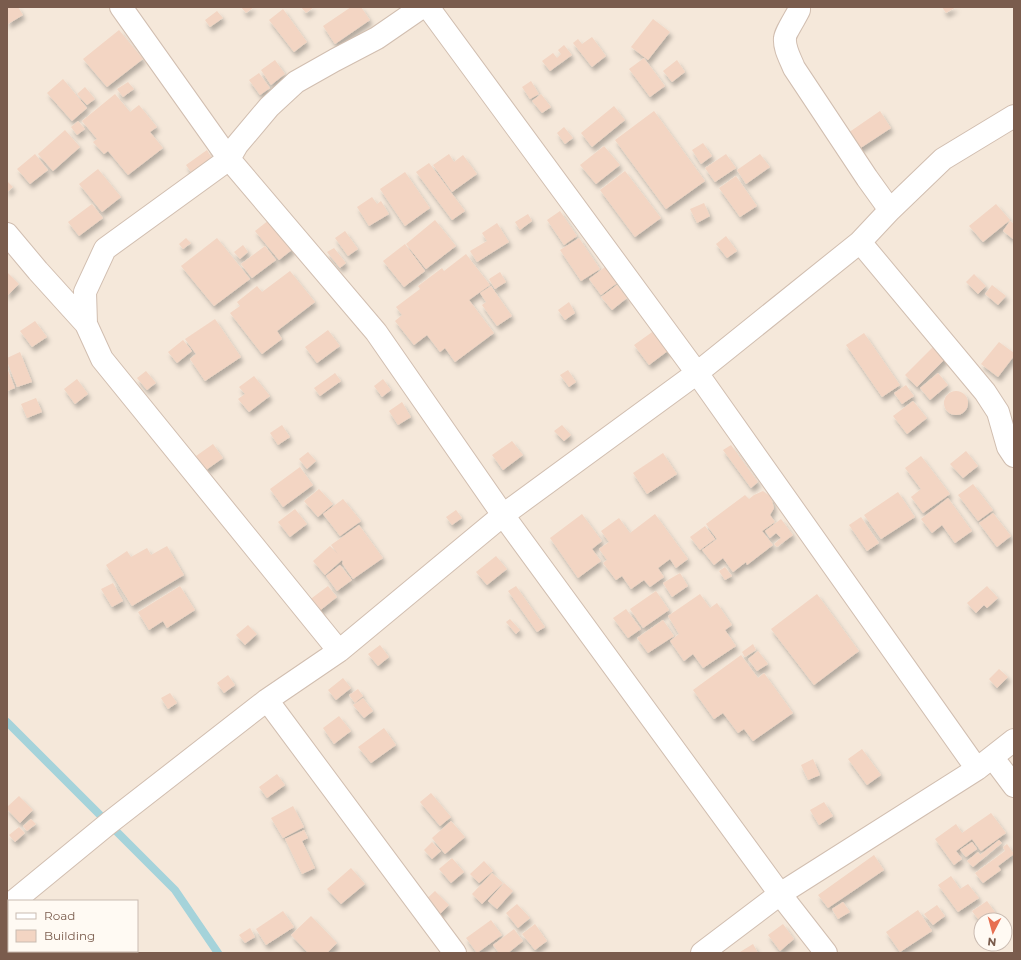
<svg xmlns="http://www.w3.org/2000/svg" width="1021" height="960" viewBox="0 0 1021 960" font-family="Montserrat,sans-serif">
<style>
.residential{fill:#f5e8da;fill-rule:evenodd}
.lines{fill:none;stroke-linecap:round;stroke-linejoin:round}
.stream{stroke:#a5d3da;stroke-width:8}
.building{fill:#f3d5c3;filter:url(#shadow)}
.street-casing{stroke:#d1beb0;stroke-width:24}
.street{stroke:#fff;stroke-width:22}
</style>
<defs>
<filter id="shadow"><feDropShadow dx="2.5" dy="4.5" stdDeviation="2" flood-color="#0004"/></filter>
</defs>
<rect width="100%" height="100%" fill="#fdf6ec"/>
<path class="residential" d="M7,7H1014V953H7ZM9,901H137V951H9ZM981,920H1005V944H981Z"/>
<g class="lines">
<path class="stream" d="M7,722L175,890L218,953"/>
</g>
<path class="building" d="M7,7H18L23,15L8,24Z
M241,7H254L246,13Z
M301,7H314L306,13Z
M351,7H361L370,20L335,44L323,26Z
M942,7H956L946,13Z
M283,9L307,42L294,52L269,20Z
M217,11L223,18L210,27L205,20Z
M653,19L670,32L648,60L631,47Z
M119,30L143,59L107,87L83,59Z
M592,37L606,56L592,67L573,43L578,39L582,44Z
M564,45L572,55L550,71L542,61L553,53L557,58L561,54L558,50Z
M644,58L665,86L650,97L629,69Z
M275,60L285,74L271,85L261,70Z
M677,60L685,72L672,82L663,71Z
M259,73L270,88L260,95L249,80Z
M63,79L87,108L72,121L47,93Z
M531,81L539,94L530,99L522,87Z
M128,82L134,89L123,97L117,89Z
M85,87L95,99L87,105L77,94Z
M115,94L130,112L139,105L157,127L150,132L163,148L128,175L108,151L104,154L93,142L97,139L82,121Z
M541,94L551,107L542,113L532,101Z
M614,106L625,120L592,147L581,133Z
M654,111L705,181L666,209L615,140Z
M880,111L891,128L856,151L845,135Z
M78,121L85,129L77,135L71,127Z
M564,127L573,138L565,144L557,133Z
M65,130L80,147L53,171L38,154Z
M703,143L712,156L701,164L692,150Z
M604,146L620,165L596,184L580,165Z
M207,150L213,160L193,175L186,165Z
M35,154L48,170L30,184L17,169Z
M449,154L454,162L463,155L477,174L452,192L433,165Z
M726,154L736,168L715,182L705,168Z
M760,154L770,167L746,184L737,170Z
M429,163L465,211L452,220L416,172Z
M98,169L121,197L102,212L79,184Z
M625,171L661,218L635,237L600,190Z
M405,172L430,208L405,226L380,189Z
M736,176L757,206L740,217L719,188Z
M7,181L13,187L7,192Z
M372,197L377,204L381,201L389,214L369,226L357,207Z
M704,203L710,216L697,223L690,209Z
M92,204L103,218L79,236L68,222Z
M996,204L1010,220L983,242L969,226Z
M560,211L577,236L564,245L547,220Z
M528,214L532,221L520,230L515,222Z
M269,220L293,249L279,260L255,231Z
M435,220L456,246L426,269L406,244Z
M1010,221L1014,224L1013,239L1003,231Z
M497,223L509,242L477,262L470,251L487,241L482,233Z
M345,231L358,249L348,256L335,238Z
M726,236L737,251L727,258L716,244Z
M186,238L191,243L183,249L179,244Z
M217,238L250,279L214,306L181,266Z
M579,238L600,269L581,281L560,250Z
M405,244L425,271L404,287L383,261Z
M243,245L248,252L240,259L234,252Z
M265,246L276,260L252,278L241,264Z
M334,248L346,263L340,268L327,252Z
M466,254L490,285L469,300L494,333L455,362L445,348L440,352L427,335L414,345L395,321L402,315L396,307L420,289L418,286L442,268L444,271Z
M605,267L617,283L601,295L589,279Z
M290,271L315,302L277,331L282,339L262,354L230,313L240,306L237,302L257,286L262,292Z
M7,272L19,284L7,296Z
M500,272L506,282L495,289L489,279Z
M974,274L986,286L978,294L966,282Z
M617,285L627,298L612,310L601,297Z
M992,285L1006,296L998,305L985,294Z
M491,286L512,316L497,326L482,305L486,302L480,293Z
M569,302L575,313L565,320L558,310Z
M215,319L241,357L205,381L190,359L196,354L185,339Z
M35,321L47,337L32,347L20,331Z
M328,330L340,346L317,363L305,347Z
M655,330L669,350L649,365L634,345Z
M864,333L900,385L882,397L846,345Z
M183,340L192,351L177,363L168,352Z
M999,342L1014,353V356L998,377L981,364Z
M935,345L947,357L917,387L905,375Z
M20,352L32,382L17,387L7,361V358Z
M7,368L15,388L7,391Z
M568,370L576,382L569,387L560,375Z
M146,371L156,383L147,390L137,378Z
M335,373L341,381L320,396L314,388Z
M938,373L948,385L930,400L920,388Z
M254,376L270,396L249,412L238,399L245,394L239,387Z
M77,379L88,394L75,404L64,389Z
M383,379L391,390L382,397L374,386Z
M906,385L914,396L902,404L894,393Z
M944 403a12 12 0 1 1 24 0a12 12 0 1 1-24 0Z
M36,398L42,412L27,418L21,404Z
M913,401L927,418L907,434L893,416Z
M402,402L411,417L398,425L389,411Z
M282,425L290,437L278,445L270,433Z
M562,425L571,435L564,441L554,431Z
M512,441L523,455L503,470L492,455Z
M213,444L223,458L206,470L196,456Z
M731,445L758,482L751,488L723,450Z
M966,451L978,466L963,478L950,464Z
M308,452L316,461L307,469L299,459Z
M663,453L677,474L647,494L633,473Z
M921,456L950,494L923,513L911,497L921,489L905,468Z
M300,467L313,485L283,507L270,489Z
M973,484L993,510L978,521L958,495Z
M319,489L333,504L318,517L304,501Z
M763,491L771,497L774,508L770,515L775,522L762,531L773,545L747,565L746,562L733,572L723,558L714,565L702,550L717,539L706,524L745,495L749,499L754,495Z
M898,492L915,517L881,539L864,515Z
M948,498L972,531L955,543L942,525L932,533L921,519Z
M343,499L361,521L340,536L323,514Z
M295,509L307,524L290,537L278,522Z
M456,510L462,518L452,525L446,517Z
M993,513L1011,536L997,547L979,523Z
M582,514L602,541L592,549L601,561L578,578L550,538Z
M655,514L688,559L676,568L670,559L658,568L664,577L650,587L644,580L631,589L622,576L616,580L603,563L607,560L599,549L609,542L601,531L619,518L630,533Z
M861,517L879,543L867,551L849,525Z
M781,519L793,535L777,547L774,544L781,538L776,533L770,538L765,531Z
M359,525L383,558L353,579L342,563L343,562L342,560L325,575L313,561L330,546L338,554L331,545Z
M705,526L715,539L700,550L690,537Z
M167,546L184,575L132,606L106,565L127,551L131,557L147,548L151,555Z
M496,556L507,569L487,585L476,572Z
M340,565L352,580L337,591L326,576Z
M725,567L732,576L725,580L719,571Z
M680,573L688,586L672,597L663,583Z
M113,583L123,601L112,607L101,589Z
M180,586L195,610L167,628L160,616L163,621L149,630L138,612Z
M328,586L337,597L313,616L304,604Z
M516,586L545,627L537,632L508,591Z
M987,586L998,598L987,608L984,605L976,613L967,603Z
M656,591L669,610L643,628L630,609Z
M700,594L710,608L717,603L732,625L725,630L736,646L703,668L693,654L684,661L670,641L679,634L668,616Z
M817,594L859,651L814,685L771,629Z
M626,609L641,629L628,638L613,618Z
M510,619L520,630L516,634L506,622Z
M663,620L674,636L648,653L637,638Z
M248,625L257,634L245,645L236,635Z
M753,644L756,650L745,657L742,652Z
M380,645L389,657L378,666L368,654Z
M758,651L768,664L757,671L748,659Z
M741,655L758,678L764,673L793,713L753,741L744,729L738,733L723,713L714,719L693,690Z
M999,669L1008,677L997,688L989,679Z
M228,675L235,685L224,693L217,683Z
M343,678L351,688L336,700L328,690Z
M358,689L363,696L355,703L349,695Z
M170,693L177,703L168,709L161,698Z
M363,698L373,711L364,718L353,705Z
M339,716L351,731L334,744L323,728Z
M384,728L396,745L371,763L358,747Z
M862,749L881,775L867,785L848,759Z
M813,759L820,775L808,780L801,765Z
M277,774L285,785L267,798L259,787Z
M431,793L451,817L440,826L420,802Z
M19,796L33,810L20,823L7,809V807Z
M824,802L833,816L819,825L810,810Z
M293,806L304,827L283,838L271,818Z
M991,813L1006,833L981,851L972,839L956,851L962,859L954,865L935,839L956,824L962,833Z
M31,819L36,824L27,831L23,826Z
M451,821L465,837L445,854L432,838Z
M19,827L25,833L15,842L9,835Z
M304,830L308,838L302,841L315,868L302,874L285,839Z
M999,840L1002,843L973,867L967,861L978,852L980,855Z
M432,842L441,851L432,859L424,850Z
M972,842L977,849L966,857L960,850Z
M1007,844L1014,854L998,866L1001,870L983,883L975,873L1005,851L1003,847Z
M874,855L884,870L828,908L818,895Z
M452,858L464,872L451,883L439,869Z
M484,861L493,871L479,883L470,874Z
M351,868L365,884L341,904L327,889Z
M492,873L503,883L482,904L472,894Z
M951,876L960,889L968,884L979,898L958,912L938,885Z
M504,883L513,891L497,909L488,901Z
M435,891L449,905L436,918L422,903Z
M987,901L997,915L990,920H981V923L972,911Z
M843,902L850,912L838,919L832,909Z
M517,904L530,918L518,928L506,913Z
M937,905L945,916L933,925L924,914Z
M918,910L932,931L900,952L886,932Z
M283,911L294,927L266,945L256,929Z
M311,916L337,943L327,953H308L291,935Z
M491,920L502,935L477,953L466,938Z
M535,924L547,941L535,950L522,934Z
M783,924L794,939L780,951L768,935Z
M250,928L255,937L245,943L239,935Z
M514,929L523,941L508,953H499L493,945Z
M753,944L758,953H740V952Z
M96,951H116L113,953H93Z"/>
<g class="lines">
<g class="street-casing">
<path id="street" d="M121,7L229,159L376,332L503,515L780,894L826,953
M428,7L697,373L977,769
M799,7V10C797,15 785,33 785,38C784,48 790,58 794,68L867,178L890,210
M7,234L38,271L86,324
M860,242L985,392L998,412L1008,447L1014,456
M339,651L102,359L86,324L85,292L105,249L229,159L237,145L269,107L296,82L335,60L377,38L422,7
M267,700L455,953
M993,758L1014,786
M14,901L109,823L267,700L339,651L503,515L697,373L860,242L890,210L943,159L1014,116
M702,953L780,894L977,769L1014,740"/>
</g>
<use href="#street" class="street"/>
</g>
<rect width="1021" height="960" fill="none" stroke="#7a5c4d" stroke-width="16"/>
<rect x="8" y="900" width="130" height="52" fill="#fffaf3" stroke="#cabbb1"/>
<rect x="16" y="913" width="20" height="6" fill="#ffffff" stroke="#cabbb1"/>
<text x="44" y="920" font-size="12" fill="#7a5c4d">Road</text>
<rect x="16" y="930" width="20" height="12" fill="#f3d5c3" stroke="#cabbb1"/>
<text x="44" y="940" font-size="12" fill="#7a5c4d">Building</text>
<g transform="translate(993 932) rotate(186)"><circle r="19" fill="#fffaf3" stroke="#cabbb1"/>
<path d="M0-3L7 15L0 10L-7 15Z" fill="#e76f51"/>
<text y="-6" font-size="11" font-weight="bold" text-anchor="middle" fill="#7a5c4d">N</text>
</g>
</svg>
